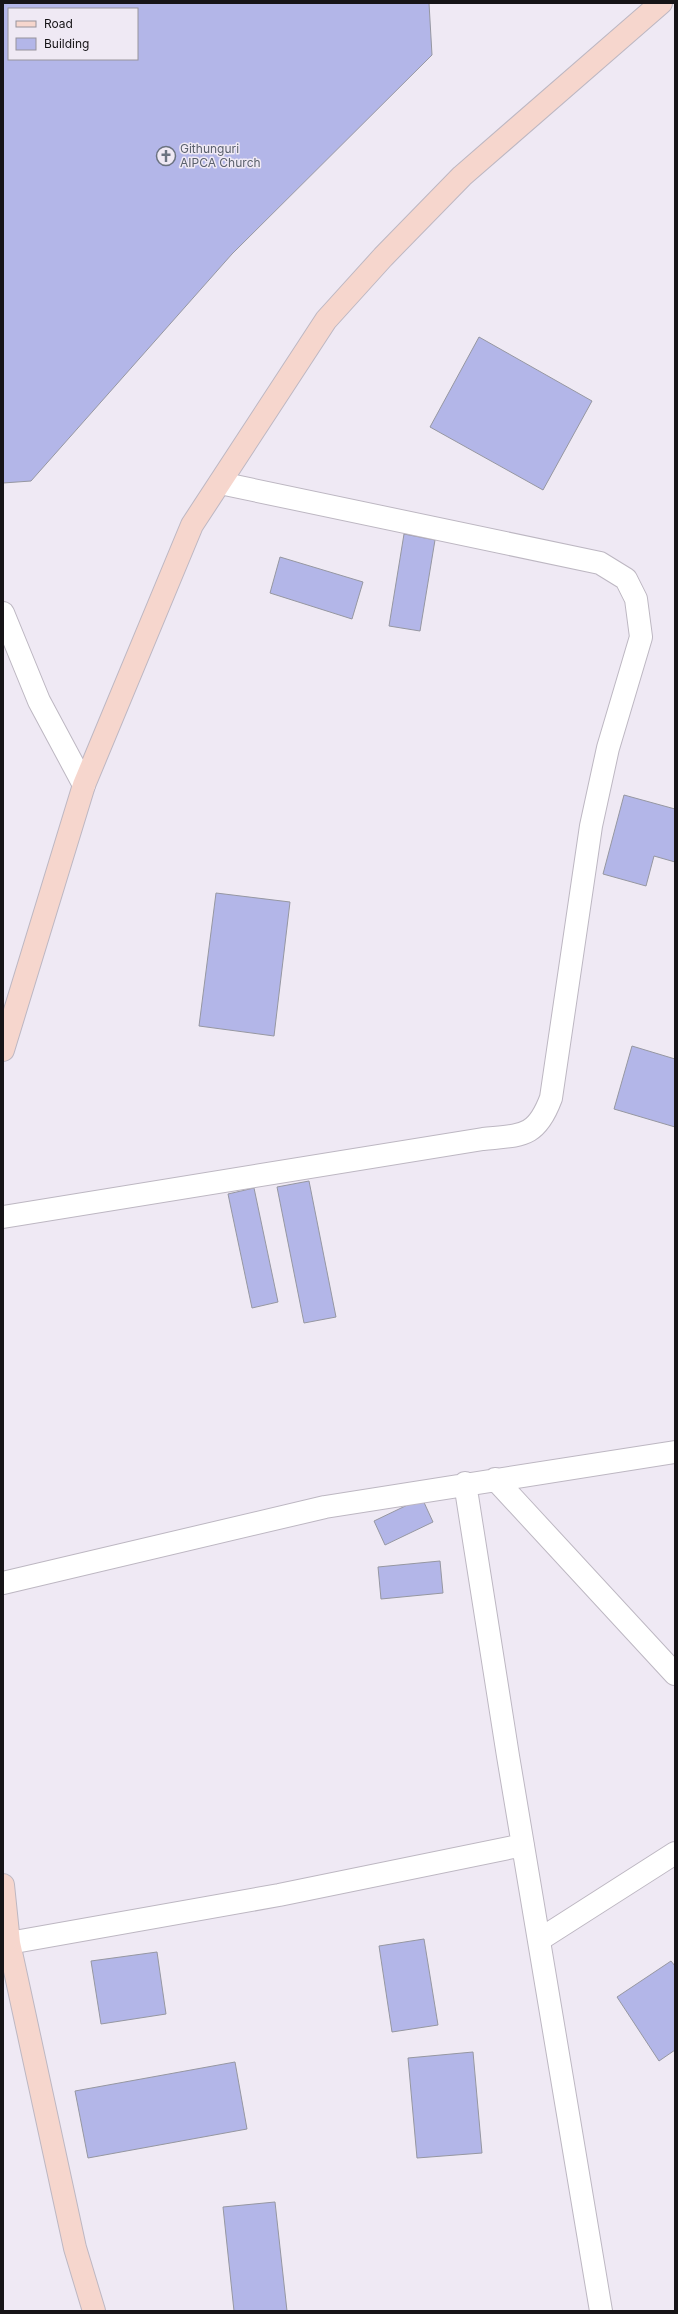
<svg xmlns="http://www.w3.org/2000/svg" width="678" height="2314" viewBox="0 0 678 2314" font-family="Inter,sans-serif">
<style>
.building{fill:#b3b6e8;stroke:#9697a1;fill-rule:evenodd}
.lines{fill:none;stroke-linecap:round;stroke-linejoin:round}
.street-casing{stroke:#bdb7c2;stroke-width:24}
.secondary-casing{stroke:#bdb7c2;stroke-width:24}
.street{stroke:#fff;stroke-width:22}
.secondary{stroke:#f6d6cd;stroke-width:22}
.labels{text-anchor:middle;stroke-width:3;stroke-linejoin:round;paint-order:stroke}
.worship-label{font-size:12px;fill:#5b616d;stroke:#efe9f4;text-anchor:start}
</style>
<rect width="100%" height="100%" fill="#efe9f4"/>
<path class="building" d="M3,3H429L432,55L232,254L31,481L3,483ZM9,9H137V59H9Z
M479,337L592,401L543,490L430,427Z
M404,534L435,540L420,631L389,626Z
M280,557L363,582L352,619L270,593Z
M624,795L675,809V862L654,856L646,886L603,874Z
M216,893L290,902L274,1036L199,1026Z
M632,1046L675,1059V1127L614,1109Z
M309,1181L336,1317L304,1323L277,1187Z
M254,1188L278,1302L252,1308L228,1194Z
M422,1498L433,1522L385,1545L374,1521Z
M440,1561L443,1593L381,1599L378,1567Z
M424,1939L438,2025L392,2032L379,1946Z
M157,1952L166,2014L101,2024L91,1961Z
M671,1961L675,1966V2050L659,2061L617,1997Z
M473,2052L482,2153L417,2158L408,2058Z
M235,2062L247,2129L88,2158L75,2091Z
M275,2202L287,2311H234L223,2207Z"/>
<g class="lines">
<g class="street-casing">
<path id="street" d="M3,613L39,701L84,785
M3,1217L483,1139C522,1135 536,1138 551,1098L591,826L608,748L641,637L636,599L626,579L600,563L220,483
M495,1479L675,1674
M465,1483L508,1756L601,2311
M3,1583L325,1507L675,1452
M539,1940L675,1853
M9,1943L279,1895L523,1845"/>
</g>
<g class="secondary-casing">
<path id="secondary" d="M3,1050L84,785L192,525L326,320L383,257L462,176L661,3
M3,1885L9,1943L75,2248L94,2311"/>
</g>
<use href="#street" class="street"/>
<use href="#secondary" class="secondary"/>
</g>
<defs>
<g id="church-ring" transform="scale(1)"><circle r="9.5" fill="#efe9f4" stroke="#6b7280" stroke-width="1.5"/><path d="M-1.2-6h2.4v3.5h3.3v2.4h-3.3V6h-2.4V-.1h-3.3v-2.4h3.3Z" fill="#6b7280"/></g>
</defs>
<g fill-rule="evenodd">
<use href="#church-ring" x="166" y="156"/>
</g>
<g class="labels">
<g class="worship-label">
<text x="180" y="153">Githunguri<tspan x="180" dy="14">AIPCA Church</tspan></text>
</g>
</g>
<rect width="678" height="2314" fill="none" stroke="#161417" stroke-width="8"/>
<rect x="8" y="8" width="130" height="52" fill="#efe9f4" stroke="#98949c"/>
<rect x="16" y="21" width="20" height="6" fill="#f6d6cd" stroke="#98949c"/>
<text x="44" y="28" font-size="12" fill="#161417">Road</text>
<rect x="16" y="38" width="20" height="12" fill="#b3b6e8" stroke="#98949c"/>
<text x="44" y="48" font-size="12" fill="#161417">Building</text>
</svg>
